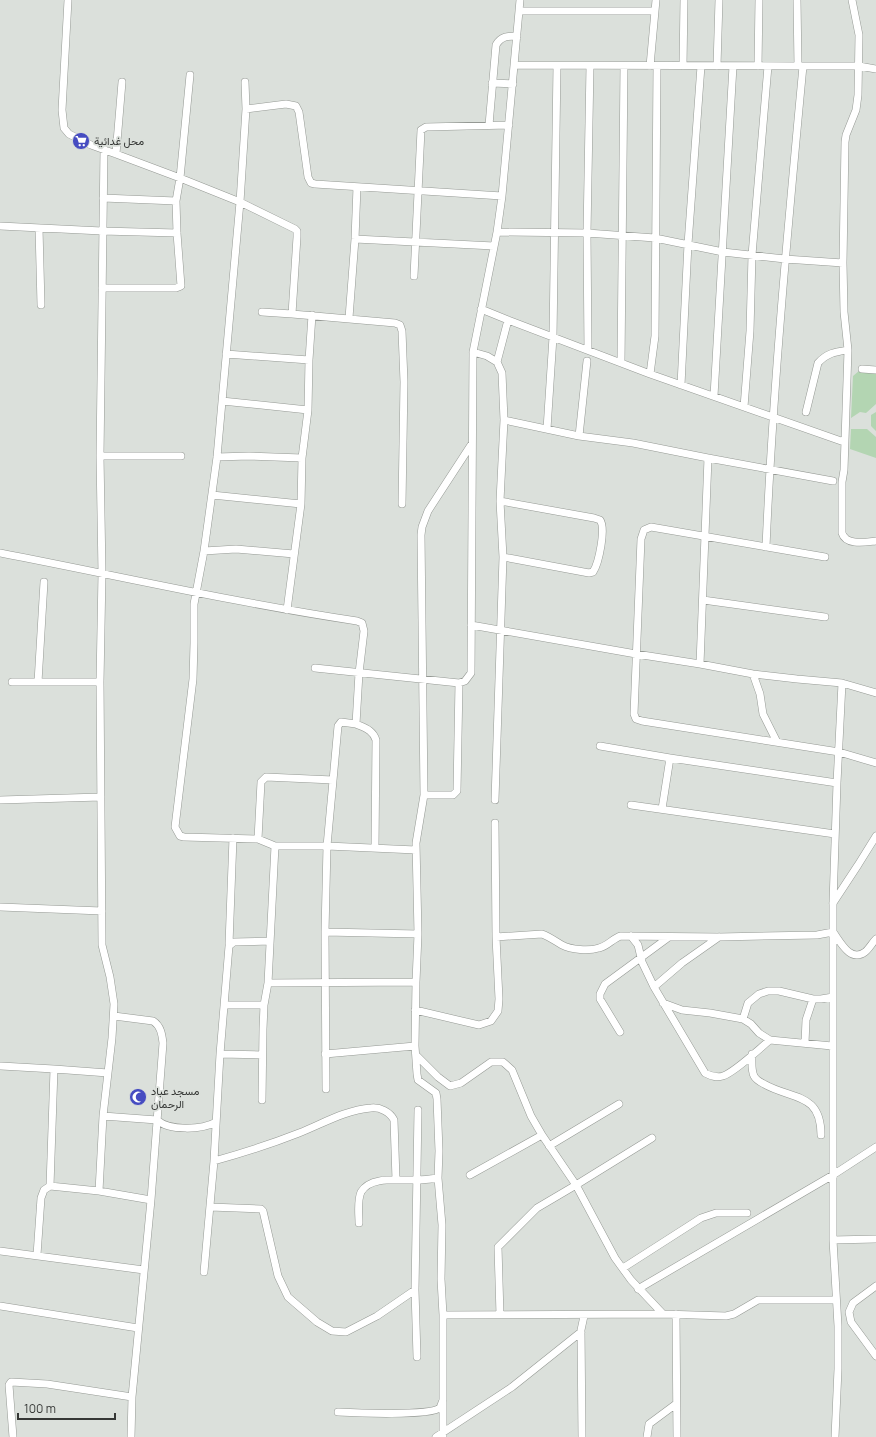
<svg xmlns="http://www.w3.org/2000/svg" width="876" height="1437" viewBox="0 0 876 1437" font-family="Manrope,Vazirmatn,sans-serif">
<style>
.green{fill:#b3d5b2}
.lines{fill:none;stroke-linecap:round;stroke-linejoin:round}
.street-casing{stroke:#959994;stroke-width:8}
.street{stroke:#fff;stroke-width:7}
.labels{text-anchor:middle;stroke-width:3.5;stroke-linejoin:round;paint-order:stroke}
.poi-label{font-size:11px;fill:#353735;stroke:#dbe0db;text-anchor:start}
</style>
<rect width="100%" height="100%" fill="#dbe0db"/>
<path class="green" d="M859,371L876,372V404L866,413L860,412L851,418L853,376Z
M876,412V431L871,426V415Z
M851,429H867L876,437V458L850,449Z"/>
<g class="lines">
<g class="street-casing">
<path id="street" d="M68,0L62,110L64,128L69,134L91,145L116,154L180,178L240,202L295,229L297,231V237L292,314
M797,0L798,66
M852,0L859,35L858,95L856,110L846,135L845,142L843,263L844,312L848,350L844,470L842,482V533C846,546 866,542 876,541
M519,11H654
M514,65L803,66H859L876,69
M650,66L656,0
M683,66L684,0
M717,66L719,0
M758,66L759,0
M245,82L246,109L240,202L217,457L204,551L194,604V643L193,679L175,827L180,836L184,837L258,839L275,846H327L416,850
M492,83L513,84
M246,109L286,104L296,106L299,112L308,177L311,183L315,184L502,196
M489,125L496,45C501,36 508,36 517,36
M116,154L122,82
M103,198L176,201
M0,226L102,231L177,233
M39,228L41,305
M497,232L587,233L655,238L723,252L785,259L843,263
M355,239L494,246
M414,276L421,130L426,127L509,125
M102,288H176L181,286L177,233L176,201L180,178L190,75
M481,309L508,320L650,374L844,442
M262,312L292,314L395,323L400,325L402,331L404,382L402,504
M349,318L355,239L357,187
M588,350L587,233L590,66
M473,352L487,356L497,362L502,373L504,420L500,501L503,557L495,800
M226,354L309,360
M497,362L508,320
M621,363L624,66
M862,369L876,370
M650,374L655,336L657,66
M681,385L688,244L701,66
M714,396L733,66
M222,401L308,410
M744,407L750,331L752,255L768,66
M806,412L818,363C827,353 835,352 848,350
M504,420L579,436L633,443L708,458L833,481
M547,429L553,337L557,66
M579,436L587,361
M100,456H181
M217,457L249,456L302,458
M212,495L301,504
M500,501L594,518L600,520C606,528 599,563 593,572L589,573L503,557
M766,547C773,386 788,226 803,66
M204,551L236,549L294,554
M0,553C119,576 237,603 357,621L362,623L364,631L359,673L356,724L341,722L338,726L327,846L325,932L326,1089
M825,557L651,527L644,530L641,539L634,714L636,719L642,721L839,752L876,763
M703,600L825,617
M287,610L301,504L302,458L308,410L309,360L312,315
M471,625L636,654L700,664L753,674L797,679L842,683L876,693
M700,664L708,458
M315,668L459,683L465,681L471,673L473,352L497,232L502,196L520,0
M753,674L760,694L763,714L777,742
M12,682H100
M38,682L44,582
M356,724C365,728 373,730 376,740L375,848
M600,746L670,758L837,783
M424,795H453L457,791L459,683
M0,800L101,797
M631,805L835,834
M662,809L670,758
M258,839L261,782L266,777L333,780
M833,903L858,865L876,836
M0,907L102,911
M325,932L418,934
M631,936L638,945L642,962L654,987L705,1073C711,1076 716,1078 723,1076C735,1072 759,1049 770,1040
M496,937L542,934C550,937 555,941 562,945C571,950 589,951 599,948C608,946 613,938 621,936L719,937L817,935L833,932C840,941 850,963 865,952C869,949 872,943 876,939
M229,944L233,838
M268,983L416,982
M654,987L682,963L719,937
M663,1003L682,1010L710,1013L743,1019L751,1024L759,1033L770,1040L832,1046
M224,1005H264
M415,1010L479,1025L491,1021L498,1011L499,999L496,937L495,823
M114,1016L153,1021C161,1026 162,1035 163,1043L151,1200
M743,1019L748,1003L759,994L768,991H779L813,999H821L833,997
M620,1032L600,999V994L605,984L669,937
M805,1043L806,1020L813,999
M220,1054L262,1055
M325,1054L415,1046
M752,1054C752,1061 751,1070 754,1076C756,1080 760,1082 764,1084C792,1100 821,1092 821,1135
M416,1055L438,1077L450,1086L461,1083L491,1062H503L512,1070L531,1116L542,1135L576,1185L652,1138
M1,1066L54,1069L50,1186
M54,1069L108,1073
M262,1100L263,1029L264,1005L268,983L275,846
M103,1116L157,1120C169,1131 202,1130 216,1122
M549,1146L619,1104
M214,1161C243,1153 271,1144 299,1133C322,1124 345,1110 371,1108C380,1107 390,1112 394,1120L396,1180
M470,1175L542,1135
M99,1191L103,1116L112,1038L114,1004L110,977L102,945L100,682L102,573L100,456L104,149
M210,1207L261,1209L263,1211L278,1276L288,1297L317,1322L332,1331L346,1332L377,1316L415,1290L417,1357
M359,1223C359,1214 357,1201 361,1192C371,1175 401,1181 417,1180C424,1180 431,1179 438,1178
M833,1240L876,1239
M0,1251L144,1270
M37,1255L41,1198L44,1190L50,1186L99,1191L151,1200L132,1397L131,1437
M623,1268L701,1218L716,1213H747
M204,1272L214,1161L220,1054L229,946L234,942L270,941
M876,1286L853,1303L849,1312L851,1322L876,1356
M638,1289L833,1175L876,1147
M415,1290L418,1110
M0,1306L138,1328
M676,1314L677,1437
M443,1315L663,1314L726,1316L734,1314L758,1300H836
M500,1315L498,1247L537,1208L576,1185L615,1258L631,1280L663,1314
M443,1402V1436
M338,1412C355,1413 429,1416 440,1408L443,1400V1315L441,1279L442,1225L438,1178L439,1151L437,1099L436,1093L418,1080L417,1074L415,1046L416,982L418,934L416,843L424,795L421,535L422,527L428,511L471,445
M13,1437L9,1385L11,1382L47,1384L132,1397
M436,1437L512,1387L581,1332
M582,1437L581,1330L584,1316
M647,1437L649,1424L676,1404
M835,1437L838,1369V1326L833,1240V903L837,783L842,683"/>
</g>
<use href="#street" class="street"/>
</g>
<defs>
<g id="supermarket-disc" transform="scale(0.9)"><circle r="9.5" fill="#464cc1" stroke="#dbe0db"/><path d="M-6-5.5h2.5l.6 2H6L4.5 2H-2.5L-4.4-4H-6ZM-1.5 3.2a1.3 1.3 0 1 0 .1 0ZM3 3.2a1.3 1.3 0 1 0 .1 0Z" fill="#fff"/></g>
<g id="mosque-disc" transform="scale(0.9)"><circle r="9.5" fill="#464cc1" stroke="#dbe0db"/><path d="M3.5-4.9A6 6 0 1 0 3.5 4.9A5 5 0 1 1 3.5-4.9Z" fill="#fff"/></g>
</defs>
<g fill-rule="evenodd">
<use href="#supermarket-disc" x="81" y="141"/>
<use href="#mosque-disc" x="138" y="1097"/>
</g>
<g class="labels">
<g class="poi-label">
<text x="94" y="145">محل غدائية</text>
<text x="151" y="1095">مسجد عباد<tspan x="151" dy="13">الرحمان</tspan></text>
</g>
</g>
<path d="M18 1413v6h97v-6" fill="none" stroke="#353735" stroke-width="2"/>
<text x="24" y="1413" font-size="12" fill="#353735" stroke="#dbe0db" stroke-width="3" paint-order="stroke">100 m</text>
</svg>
